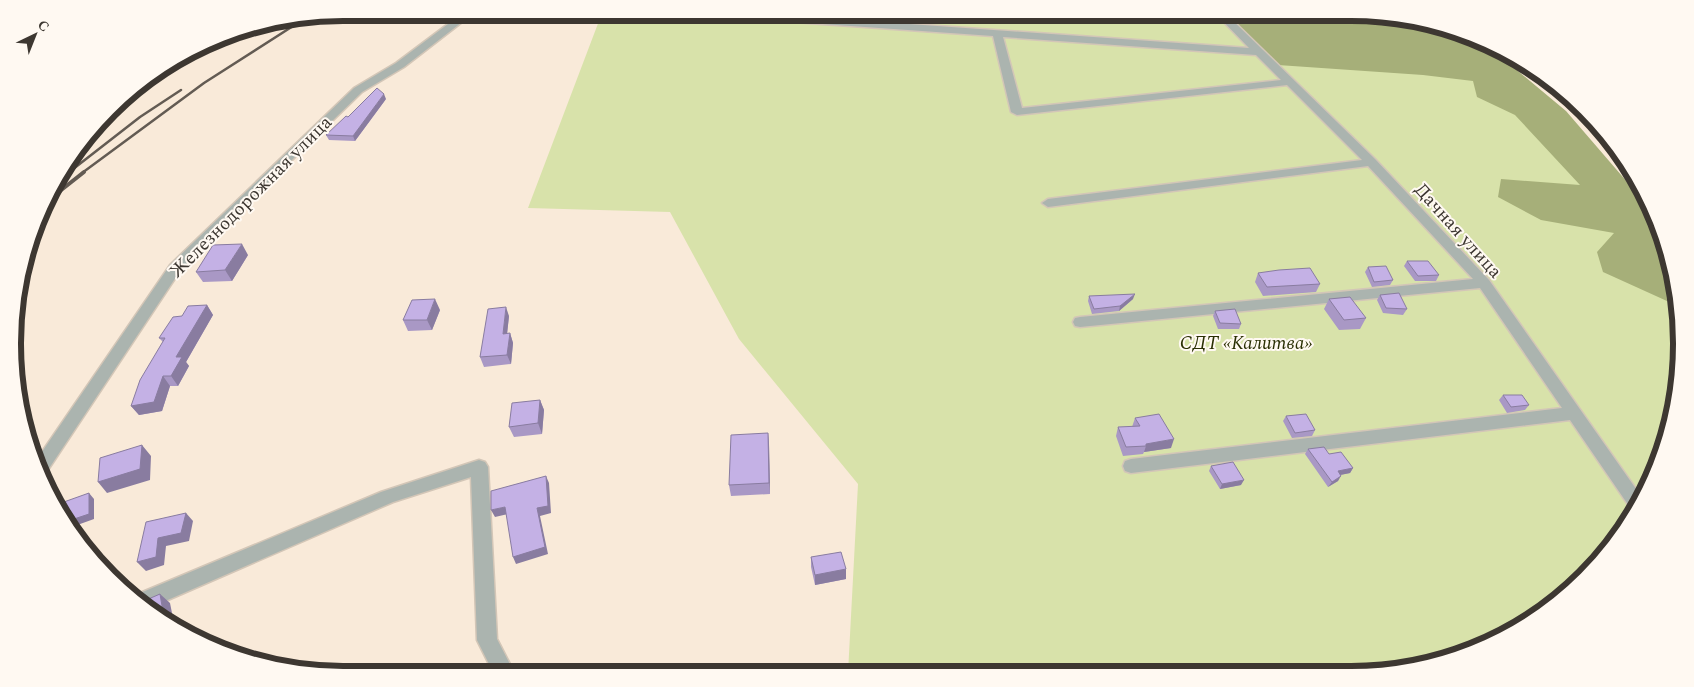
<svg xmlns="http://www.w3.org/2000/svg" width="1694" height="687" viewBox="0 0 1694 687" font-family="Spectral,serif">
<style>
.green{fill:#d8e2aa}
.forest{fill:#a6af79}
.water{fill:#8ba2d2}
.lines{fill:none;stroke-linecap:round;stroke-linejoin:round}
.minor-casing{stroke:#d3c6b7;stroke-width:3}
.minor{fill:#abb4af;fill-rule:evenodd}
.rail-far1{stroke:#635b53;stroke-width:2.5}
.rail{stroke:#635b53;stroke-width:4}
.wall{fill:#a998c5}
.shaded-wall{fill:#897ca0}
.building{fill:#c4b1e5;stroke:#897ca0}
.labels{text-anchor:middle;stroke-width:4;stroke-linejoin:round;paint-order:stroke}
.street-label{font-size:19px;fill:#3d3731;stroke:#fff9f2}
.park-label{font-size:19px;font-style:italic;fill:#2a2f03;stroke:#fff9f2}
.rim{fill:none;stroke:#3d3731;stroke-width:6}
</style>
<rect width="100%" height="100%" fill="#f9ead9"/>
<path class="green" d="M602,13H1351L1455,30L1670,258L1681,322L1679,386L1664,450L1626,528L1569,593L1497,640L1394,672L848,673L858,484L739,339L670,212L528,208Z"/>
<path class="forest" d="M1226,13H1350L1457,30L1482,41L1566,111L1653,212L1670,258L1678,306L1603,272L1597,252L1614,233L1541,220L1498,197L1501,179L1580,185L1515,115L1477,97L1473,81L1423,75L1278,65Z"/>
<path class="water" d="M1532,68L1569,94L1613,142L1635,177L1572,103Z"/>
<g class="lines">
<g class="minor-casing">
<path id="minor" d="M464,12H475L404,67L362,92L224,226L180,271L44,476L41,477L35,462L170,265L354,88L396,63Z
M689,12H741L1249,48L1214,12H1224L1375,159L1489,280L1641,496L1634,510L1631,509L1570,420L1131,473L1125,471L1123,466L1125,461L1131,459L1562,408L1480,288L1080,327L1075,326L1073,322L1075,318L1080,317L1473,279L1368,166L1048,207L1042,203L1048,199L1362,160L1287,85L1017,115L1011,112L993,36L693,15ZM1003,37L1256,55L1281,80L1022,108Z
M479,460L485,462L488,467L497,639L515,674H494L477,640L471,477L393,502L147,609L133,596L381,492Z"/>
</g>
<use href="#minor" class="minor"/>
<path class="rail-far1" d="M68,173L140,117L181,90
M82,173L204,83L304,19"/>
<path class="rail" d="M54,184L69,172
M46,202L84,172"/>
</g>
<path class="wall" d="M386,99L355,141L329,140L326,135Z
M248,255L232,281L203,282L196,272Z
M1407,261L1439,275L1436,281H1415L1404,266Z
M1368,267L1393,280L1390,285L1372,287L1365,272Z
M1258,273L1320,284L1316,292L1263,296L1255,282Z
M1380,295L1407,309L1403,315L1383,313L1377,300Z
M1089,296L1133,299L1119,311L1092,314L1088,301Z
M1329,299L1366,318L1360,329L1339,330L1324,309Z
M207,305L213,315L186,362L189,366L178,386H170L162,411L139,415L131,406L163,342L159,338L182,316Z
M440,310L432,330L408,331L403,320Z
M1215,311L1241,324L1239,329H1218L1213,316Z
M509,316L507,334L510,333L513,343L511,364L484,367L480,357Z
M1503,395L1529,405L1525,410L1507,413L1499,400Z
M540,400L544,410L542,434L514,437L509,427Z
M1286,416L1315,430L1312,436L1292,438L1283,421Z
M1135,418L1171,448L1144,452L1143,454L1123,456L1116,436L1118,427H1132Z
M768,433L769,444L770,494L731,496L729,485Z
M1308,449L1329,454L1353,468L1350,473L1340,475L1338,481L1328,487L1305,454Z
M1211,466L1241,485L1220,489L1209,471Z
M811,557L846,569V579L815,585L811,567Z"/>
<path class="shaded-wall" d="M384,94L386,99L355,141L353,136Z
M242,244L248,255L232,281L225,270Z
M1135,294L1133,299L1119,311L1120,306Z
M435,299L440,310L432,330L427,320Z
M207,305L213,315L186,362L189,366L178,386L171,376L176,357Z
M506,307L509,316L506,343L503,334Z
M510,333L513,343L511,364L507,355Z
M163,376L170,386L162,411L139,415L131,406Z
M540,400L544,410L542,434L538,423Z
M768,433L769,444L770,494L769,483Z
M1174,439L1171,448L1144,452L1146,446V444Z
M142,445L151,456L150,480L107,493L98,482Z
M1353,468L1350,473L1335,476L1338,471Z
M546,476L549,483L551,513L540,516L548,554L516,564L513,557L537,508Z
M1341,476L1338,481L1328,487L1332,482Z
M1244,480L1241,485L1220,489L1222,484Z
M89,493L94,499V519L69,528L65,522Z
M505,507L508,514L495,517L491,510Z
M186,513L193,521L189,541L166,546L164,565L146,571L137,562L158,538Z
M846,569V579L815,585V575Z
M160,594L170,603L174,623L164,618Z"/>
<path class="building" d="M377,88L384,94L353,136L326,135L346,116L348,117Z
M242,244L225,270L196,272L213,245Z
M1407,261H1428L1439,275L1418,276Z
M1386,266L1393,280L1374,282L1368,267Z
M1310,268L1320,284L1267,287L1258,273L1279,270Z
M1399,293L1407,309L1386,308L1380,295Z
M1135,294L1120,306L1094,309L1089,296Z
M1350,297L1366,318L1344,320L1329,299Z
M435,299L427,320H403L412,300Z
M207,305L176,357H182L171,376H163L154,402L131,406L140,380L165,338H159L173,317L182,316L188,306Z
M506,307L503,334L510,333L507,355L480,357L488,309Z
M1235,309L1241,324L1220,323L1215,311Z
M1503,395H1522L1529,405L1511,407Z
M540,400L538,423L509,427L512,403Z
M1159,414L1174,439L1146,444V446L1126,447L1118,427L1140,426L1135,418Z
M1306,414L1315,430L1295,433L1286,416Z
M768,433L769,483L729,485L731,435Z
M142,445L140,469L98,482L100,458Z
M1324,447L1329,454L1341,452L1353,468L1338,471L1341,476L1332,482L1308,449Z
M1233,462L1244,480L1222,484L1211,466Z
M546,476L548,506L537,508L545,547L513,557L505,507L491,510V491Z
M89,493V514L65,522L60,512L61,503Z
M186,513L181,533L158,538L156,557L137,562L146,522Z
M841,552L846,569L815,575L811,557Z
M160,594L164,618L142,606L139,603Z"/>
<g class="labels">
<g class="street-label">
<text transform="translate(250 196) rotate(-45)" y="7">Железнодорожная улица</text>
<text transform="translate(1459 230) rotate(48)" y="7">Дачная улица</text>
</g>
<g class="park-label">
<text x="1246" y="349">СДТ «Калитва»</text>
</g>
</g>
<path d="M0 0H1694V687H0ZM343 21H1351A322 322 0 0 1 1673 343V344A322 322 0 0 1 1351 666H343A322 322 0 0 1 21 344V343A322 322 0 0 1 343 21Z" fill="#fff9f2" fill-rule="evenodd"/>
<path class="rim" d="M343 21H1351A322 322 0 0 1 1673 343V344A322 322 0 0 1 1351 666H343A322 322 0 0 1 21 344V343A322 322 0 0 1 343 21Z"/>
<g transform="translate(35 35) rotate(43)" stroke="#fff9f2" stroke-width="4" paint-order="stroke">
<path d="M0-4L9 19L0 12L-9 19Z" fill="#3d3731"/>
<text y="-8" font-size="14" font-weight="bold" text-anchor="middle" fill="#3d3731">С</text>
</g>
</svg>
